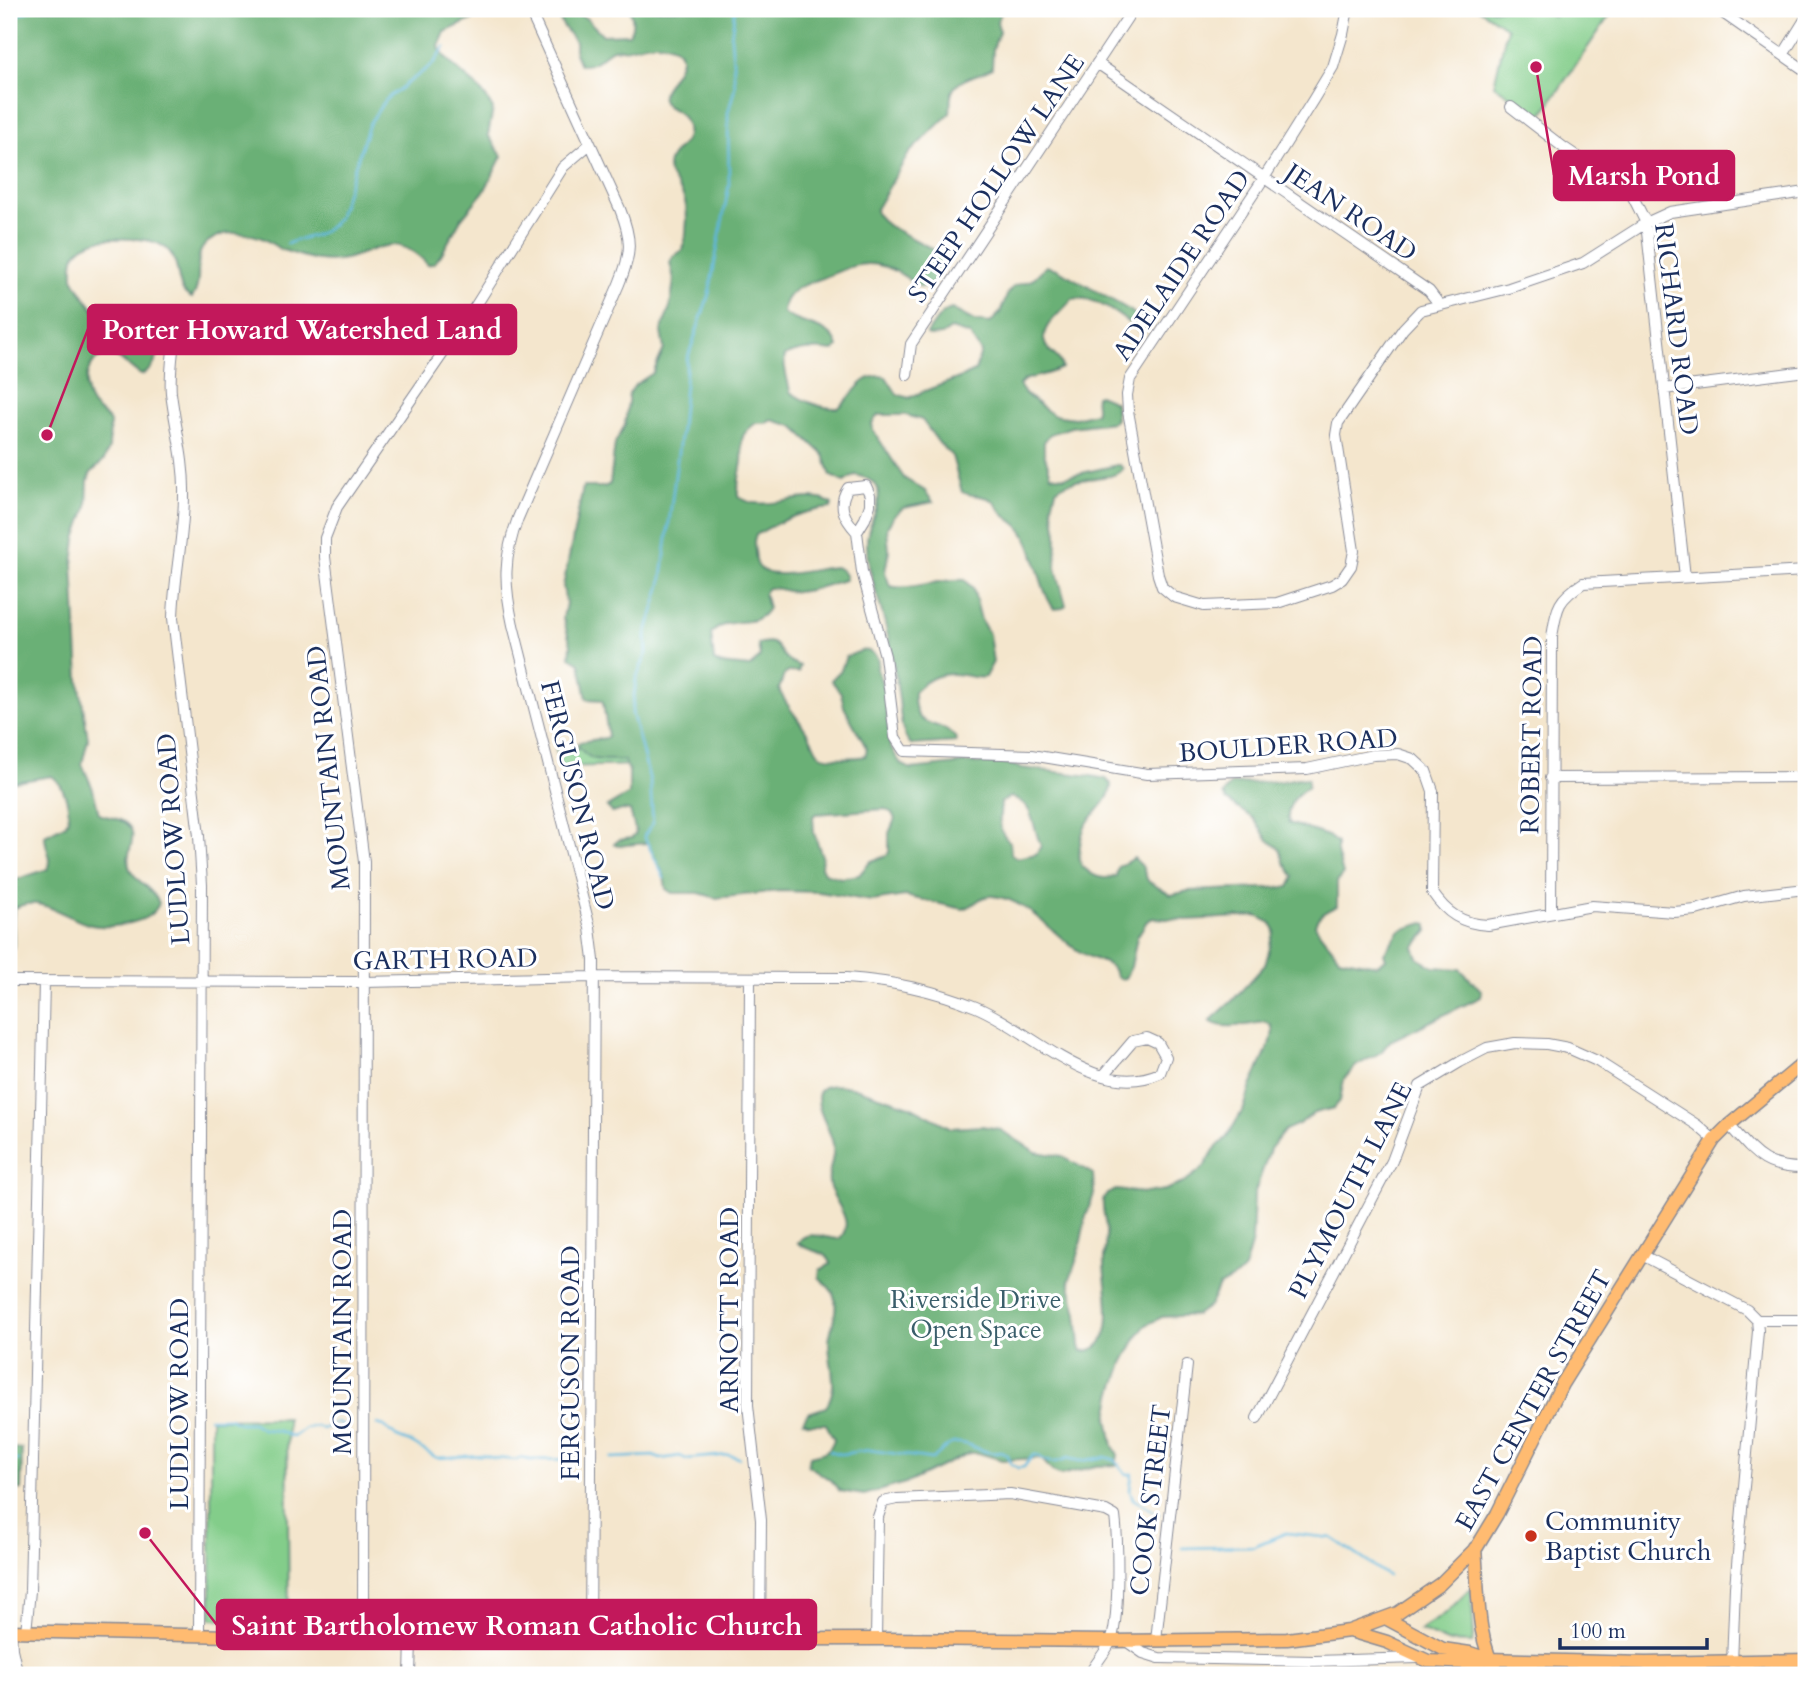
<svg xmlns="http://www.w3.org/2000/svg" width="1815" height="1684" viewBox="0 0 1815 1684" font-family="Cardo,serif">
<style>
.green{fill:#83cd8a;stroke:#4f7e74;stroke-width:2}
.forest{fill:#6ab076;stroke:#42706a;stroke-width:2;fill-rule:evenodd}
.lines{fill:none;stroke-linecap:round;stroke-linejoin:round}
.stream{stroke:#60b8dd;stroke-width:2.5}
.minor-casing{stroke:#888a96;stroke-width:12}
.major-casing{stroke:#888a96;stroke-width:15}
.minor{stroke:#fff;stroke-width:10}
.major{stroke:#ffbb71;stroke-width:12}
.poi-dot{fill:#c8321e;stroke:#fff;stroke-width:2.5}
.labels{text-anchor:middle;stroke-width:6;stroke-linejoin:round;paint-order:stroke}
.street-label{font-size:26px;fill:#1b2f5e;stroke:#fff}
.park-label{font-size:26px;fill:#3a5e6b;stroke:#fff}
.poi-label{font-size:26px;fill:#1b2f5e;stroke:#fff;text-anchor:start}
.leader{fill:none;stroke:#c2185b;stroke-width:2.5}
.callout-dot{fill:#c2185b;stroke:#fff;stroke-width:2.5}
.callout{fill:#c2185b;stroke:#c2185b;stroke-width:2.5}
.callout-label{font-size:28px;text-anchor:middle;font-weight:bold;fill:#fff}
</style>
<rect width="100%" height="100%" fill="#fff"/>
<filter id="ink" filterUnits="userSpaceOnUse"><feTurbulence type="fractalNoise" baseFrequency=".0143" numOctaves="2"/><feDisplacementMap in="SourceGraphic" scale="14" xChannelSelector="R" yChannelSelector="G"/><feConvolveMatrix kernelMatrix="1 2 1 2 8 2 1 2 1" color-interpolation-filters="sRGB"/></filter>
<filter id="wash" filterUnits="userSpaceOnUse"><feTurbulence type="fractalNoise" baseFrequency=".00686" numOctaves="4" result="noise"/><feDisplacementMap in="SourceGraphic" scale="28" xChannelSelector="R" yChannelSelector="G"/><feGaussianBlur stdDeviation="1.57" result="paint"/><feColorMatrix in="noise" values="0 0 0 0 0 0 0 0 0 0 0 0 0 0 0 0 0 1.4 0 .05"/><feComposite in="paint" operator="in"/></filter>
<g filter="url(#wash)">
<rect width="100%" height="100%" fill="#f4e6cd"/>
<path class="green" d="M1479,9H1541L1554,17L1560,9H1580L1588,14L1592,9H1614L1540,117L1494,85L1507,28Z
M637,747V765L560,767L556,749Z
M287,1418L289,1622L211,1619V1419Z
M1471,1588L1474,1638L1472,1643L1447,1642L1420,1630L1447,1612Z
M1148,1668L1249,1670L1248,1675H1147Z"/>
<path class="forest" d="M9,9H495L445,32L439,46C441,59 470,78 480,90C485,95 489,102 493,109L488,135L502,156L485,190L461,219L441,255L434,263L428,265C387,220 368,267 319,260C308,259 293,253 282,250C276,247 270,242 264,239C253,234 232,231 221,235C183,249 208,275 192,298C165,288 196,241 134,239C118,239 105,237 90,243C73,250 72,259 73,278C81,293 105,329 123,334C132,337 146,332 154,340C165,351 153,371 141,375C132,370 124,359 114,357C88,350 80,385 91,403C95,411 105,414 110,422L109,448L104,460L90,474L88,481L87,507L76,539L73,564L79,680L88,739L82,764L93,789L99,814C106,817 113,817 120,820C146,832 122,851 130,869C137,883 154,889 159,903C155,914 146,919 134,922C120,926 106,928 91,925C66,919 42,894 15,908C9,925 19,943 9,959V882L48,869C54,858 44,847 45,835L66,824C73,810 64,785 52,776L9,783Z
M554,9H568L571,12L586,18L603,35L629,34C634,27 633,15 629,9H1003L997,21L999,32L993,49L992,68C981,76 954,77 951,96C950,101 951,107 950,113L909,153L876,209V213L887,225L942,254C949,267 938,275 931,285L921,287C907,279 896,268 878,265C858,261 843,270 825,277C807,284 783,289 783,313C799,326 832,324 838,347L833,351C817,348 798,349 785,356C782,365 789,383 790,392C803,401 822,409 838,408C855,396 860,372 886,377L897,394L909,398C930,387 954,382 975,371L981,352L970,335L951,329L942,335L929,336L927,334C933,325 941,311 952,309L974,321L990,323L1000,313L1008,293L1014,286L1032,280L1046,266L1057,269L1131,311L1148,326L1146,331H1139C1123,318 1094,294 1072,299C1062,313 1032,330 1049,350C1055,356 1061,359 1062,368C1050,374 1037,376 1024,380L1019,385L1025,394L1053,415L1075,418L1095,413C1098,407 1094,403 1096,396L1099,395L1115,402L1116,419L1113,422L1071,427L1050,434L1044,442V453L1051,475L1064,477L1117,465H1120L1123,469C1114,482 1073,474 1056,490L1052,506L1057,532L1056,569L1066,605L1063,608L1054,609C1037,585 1037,547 1020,528C1015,522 1008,519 1003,514C999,510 998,505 993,501C985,494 971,497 962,492L952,456L939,443L922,420L906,415H878L872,423L873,430L904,478L925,491L933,502L903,508L894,516L887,528L889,550L885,572L890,586C911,592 941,577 965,580L973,588L981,620L989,634L993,662L985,677C977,679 971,676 962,675C942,671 928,678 914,692C913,734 936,716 956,738V742L912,745C900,736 901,714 899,700C895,669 890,639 881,609C875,586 866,565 867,541C867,522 882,508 878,489C873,480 865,477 855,475L844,482L831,476L824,455L793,426L772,420L766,423H756C735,438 744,442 742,462C740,474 737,484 738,496C764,517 805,486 832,504L831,508C801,511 781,520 756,535C753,541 754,544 755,551C756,556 755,563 759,567C771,583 819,567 836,567L842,571L846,577L845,580C827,584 815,591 796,592C786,592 778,587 768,588L764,593L768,608C759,625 742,620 726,624C721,626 715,630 711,633L714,661L720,664L750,667L760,657L758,644C779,637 776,651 788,660C792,663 796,664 800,666L798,672H789L784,675L779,689C787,709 803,722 812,741C815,746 816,752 821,755C827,759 859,758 865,756L867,749L844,707L841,693L831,680L841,670L846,657C859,651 869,645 878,659L877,669L885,692L890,747L901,764L911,769L965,763H1004L1022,768L1091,776L1106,779L1111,784C1111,800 1097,810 1088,822C1081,831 1077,854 1081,865C1092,876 1101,881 1116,876L1118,867L1134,858L1142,866L1148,881L1171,895L1188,891L1289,887L1294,877L1284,862L1280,849L1268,840L1254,819L1226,800L1223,794L1231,784L1283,781L1298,778L1308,779V787C1295,794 1285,807 1289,823L1328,836L1337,843V853L1343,874L1337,882V906C1327,911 1318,914 1315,925C1321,937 1332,945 1339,958L1377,965L1386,959L1384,953L1400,930L1424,923L1428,924V931L1414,947L1418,958L1434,967L1460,969L1482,991L1481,997L1390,1041L1381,1052L1356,1066L1344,1079L1340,1101L1334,1108L1314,1113L1299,1124L1285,1130L1270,1149L1254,1195L1252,1241L1244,1269L1237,1276L1219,1286L1210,1305L1196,1315L1162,1317L1146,1325L1138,1335L1123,1363L1112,1395L1108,1418L1113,1446L1118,1455L1116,1465L1096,1466L1061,1475L1052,1471L1041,1458L1002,1460L979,1453H969L909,1482L864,1495L840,1491L830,1480L808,1465L810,1456C822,1453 830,1453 834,1439L826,1424H809L803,1421L808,1413L826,1407C831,1400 832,1394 833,1386C834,1373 829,1358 829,1342C830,1327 840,1309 833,1293C830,1287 823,1282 819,1277L820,1270L831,1264C826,1248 810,1254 798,1243C806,1228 825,1239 839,1239C856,1223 836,1204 830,1188C825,1174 836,1159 833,1144C830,1127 814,1109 819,1091L824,1087L833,1085L852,1087L910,1106L951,1128L982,1126L999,1129L1036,1152L1062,1156L1093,1174L1094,1194L1086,1216L1078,1256L1069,1281L1077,1314L1080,1346L1082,1351C1121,1352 1105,1288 1104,1266C1103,1253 1107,1240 1106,1227C1105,1218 1102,1209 1103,1200L1107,1194L1116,1190L1145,1193L1165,1190L1183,1183L1204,1167L1214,1150L1227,1137L1244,1108L1251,1086L1271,1042L1273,1031L1271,1025L1265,1022C1249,1024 1222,1031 1210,1021L1232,1001L1265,965L1275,930L1271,923L1257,916L1187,920L1153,918L1147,921L1137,937L1131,967L1125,978L1119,979C1114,975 1114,969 1110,966C1101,960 1089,958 1080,952C1052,934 1028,899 992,896C980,895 974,907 963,909L905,896L872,901L819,892L779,891L716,898L699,893H672L666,889L664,875L647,843L617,846L614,844L619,840L632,838L636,833L630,811L622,810L613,813L607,807L629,794V771L624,761C602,757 594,767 577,745L580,742L605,738L608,736L603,702L601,700L587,699L580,663L570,657L571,645L563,618L566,603L563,587L583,487H604L610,484L615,443L625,425L629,394L635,385L653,373L664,349L661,332L670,307L674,280L670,262L674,256L683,250C687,234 690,206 681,192C676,184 669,178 668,168C667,150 696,145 685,121C681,110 667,110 662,100C657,88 699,57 672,46C656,39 640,46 624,49C621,49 617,48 613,49C600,54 601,65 580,65L575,53V42L563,26ZM1010,797C1035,802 1032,827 1041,846L1036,854L1016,858L1011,854L1010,842C996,831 1000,818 1001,802ZM885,809L892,813L895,819L889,833V852L887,855L871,861L859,875L841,878L824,873L821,867L822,856L814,833L813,817L815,814Z
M9,1448L22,1449L21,1490H9Z"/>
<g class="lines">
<path class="stream" d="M458,12L460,9
M9,19L32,9
M287,244C310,233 319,241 338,218L369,124L385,100L433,64L445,47
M664,878L644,836L653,823L650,781L632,713L636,679L647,653L646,635L661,585L681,429L687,360L709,294L729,185L728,113L735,87L731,37L735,9
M209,1418H229L239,1423H253L262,1429L278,1431L293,1437L305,1428L316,1426L323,1429L337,1422L346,1427
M377,1424L384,1426L397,1437L410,1442L437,1458L482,1455L493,1458L517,1460L520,1458L530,1460L577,1459
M830,1451L841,1454L870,1450L932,1459C938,1455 945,1447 951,1444C967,1438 984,1457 1001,1452L1007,1455L1010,1463L1018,1468L1024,1467L1033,1455H1037C1048,1464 1056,1464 1067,1458L1080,1461L1105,1457L1115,1460L1126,1474H1132L1130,1490L1133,1499L1159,1514
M611,1458L653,1456L661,1459L680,1456L686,1459L729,1455L739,1458
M9,1460H18
M1182,1548L1254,1546L1286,1533L1332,1538L1388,1576"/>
</g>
</g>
<g filter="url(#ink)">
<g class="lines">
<g class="minor-casing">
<path id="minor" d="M529,9L620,209C632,239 632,253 619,284L518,518C503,558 504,584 513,625L590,928L594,960L590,1641
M1348,9L1343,34L1333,67L1313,100L1264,178L1130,379L1127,395L1128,411L1158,575L1162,587L1174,597L1204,606L1277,603L1332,585L1342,579L1351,566L1354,551L1336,435L1338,423L1403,329L1421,310L1509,288L1583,263L1646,223L1670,212L1806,192
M1717,9L1806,71
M1783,55L1806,18
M1097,63L1429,291L1439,304
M1511,107L1563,147L1631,193L1646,223L1685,577
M907,375L911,344L1133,9
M1664,389L1806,371
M857,532C844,518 837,505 848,488L866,486L870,495V505L865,519L857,532L862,572L885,656L895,737L904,751L1031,755L1147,774L1307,769L1373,755L1398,754L1413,759L1426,771L1433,791L1432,892C1446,913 1462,924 1488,925L1592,906L1674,912L1696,910L1744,896L1806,889
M1550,778L1806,777
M1551,913L1552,637C1557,607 1557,600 1583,583L1806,571
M750,979L748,1405L761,1520L760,1640
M9,981L364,982L594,977L846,978C891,981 934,990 976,1007C1032,1030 1096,1102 1160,1073L1166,1057L1158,1043L1147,1038L1133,1041L1104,1075
M1729,1125C1755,1154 1764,1169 1806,1168
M1642,1255L1747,1310L1757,1320L1758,1331L1735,1587L1732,1663
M1757,1320H1806
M1257,1418L1392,1161L1420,1086L1460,1062L1487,1048L1515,1043L1547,1044L1568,1048L1597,1061L1697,1125L1714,1140
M11,1631L12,1649L18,1675
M26,1632L30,1591L44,982
M199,1635L202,885L199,836L173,618C174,577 184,536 184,495C185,460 175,427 171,393C169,372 174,349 175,328L189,317L212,316L397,322L419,324L453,339
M363,1639L364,862L325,557V538L337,507L475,307L563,167L590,144
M876,1639L878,1517L883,1502L897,1499L1010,1494L1106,1511L1115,1516C1118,1540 1120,1623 1110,1643C1104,1654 1095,1664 1089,1675
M1156,1640L1187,1365
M1126,1641L1143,1653L1159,1658L1315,1661L1418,1658
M410,1675L411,1640"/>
</g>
<g class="major-casing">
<path id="major" d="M1475,1548C1479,1591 1475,1637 1498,1675
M1387,1619L1443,1649L1470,1653L1488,1659
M9,1631L411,1640L885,1639L1111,1641L1287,1639L1349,1631L1398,1613L1440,1584L1477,1547L1497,1514L1562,1384L1714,1140L1729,1125L1806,1061
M1350,1631L1387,1642L1428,1661L1471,1663L1488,1659L1646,1663L1806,1660"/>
</g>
<use href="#minor" class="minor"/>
<use href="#major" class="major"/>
</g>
</g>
<circle class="poi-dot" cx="1531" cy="1536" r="7"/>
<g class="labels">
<g class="street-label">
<text transform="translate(996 178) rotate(-56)" y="9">STEEP HOLLOW LANE</text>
<text transform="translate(1351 212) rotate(34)" y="9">JEAN ROAD</text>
<text transform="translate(1181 265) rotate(-56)" y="9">ADELAIDE ROAD</text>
<text transform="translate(1677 329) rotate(83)" y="9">RICHARD ROAD</text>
<text transform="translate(1531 735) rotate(-89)" y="9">ROBERT ROAD</text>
<text transform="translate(1288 745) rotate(-4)" y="9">BOULDER ROAD</text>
<text transform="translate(328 768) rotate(-96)" y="9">MOUNTAIN ROAD</text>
<text transform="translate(578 795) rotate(76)" y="9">FERGUSON ROAD</text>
<text transform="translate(173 839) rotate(-94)" y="9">LUDLOW ROAD</text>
<text transform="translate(445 959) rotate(-1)" y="9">GARTH ROAD</text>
<text transform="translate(1350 1190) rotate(-63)" y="9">PLYMOUTH LANE</text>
<text transform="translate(729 1310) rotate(-90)" y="9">ARNOTT ROAD</text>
<text transform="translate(342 1332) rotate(-90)" y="9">MOUNTAIN ROAD</text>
<text transform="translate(570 1363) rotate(-90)" y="9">FERGUSON ROAD</text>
<text transform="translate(1533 1400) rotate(-61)" y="9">EAST CENTER STREET</text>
<text transform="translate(179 1404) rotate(-90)" y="9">LUDLOW ROAD</text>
<text transform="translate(1150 1500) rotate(-83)" y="9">COOK STREET</text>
</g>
<g class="park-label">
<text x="976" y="1308">Riverside Drive<tspan x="976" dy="30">Open Space</tspan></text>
</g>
<g class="poi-label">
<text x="1545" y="1530">Community<tspan x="1545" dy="30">Baptist Church</tspan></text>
</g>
</g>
<path class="leader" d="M1536 67L1554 175M47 435L88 329M145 1533L217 1625"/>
<g class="callout-dot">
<circle cx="1536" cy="67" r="7"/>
<circle cx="47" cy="435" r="7"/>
<circle cx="145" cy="1533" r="7"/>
</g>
<g class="callout">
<rect x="1554" y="151" width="180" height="49" rx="7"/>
<rect x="88" y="305" width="428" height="49" rx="7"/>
<rect x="217" y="1600" width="599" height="49" rx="7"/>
</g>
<g class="callout-label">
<text x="1644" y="185">Marsh Pond</text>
<text x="302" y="339">Porter Howard Watershed Land</text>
<text x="517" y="1635">Saint Bartholomew Roman Catholic Church</text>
</g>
<rect width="1815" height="1684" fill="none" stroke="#fff" stroke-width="35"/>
<path d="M1560 1638v10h147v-10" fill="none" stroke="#1b2f5e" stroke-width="3.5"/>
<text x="1570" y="1638" font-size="21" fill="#1b2f5e" stroke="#ffffff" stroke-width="5" paint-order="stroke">100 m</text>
</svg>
